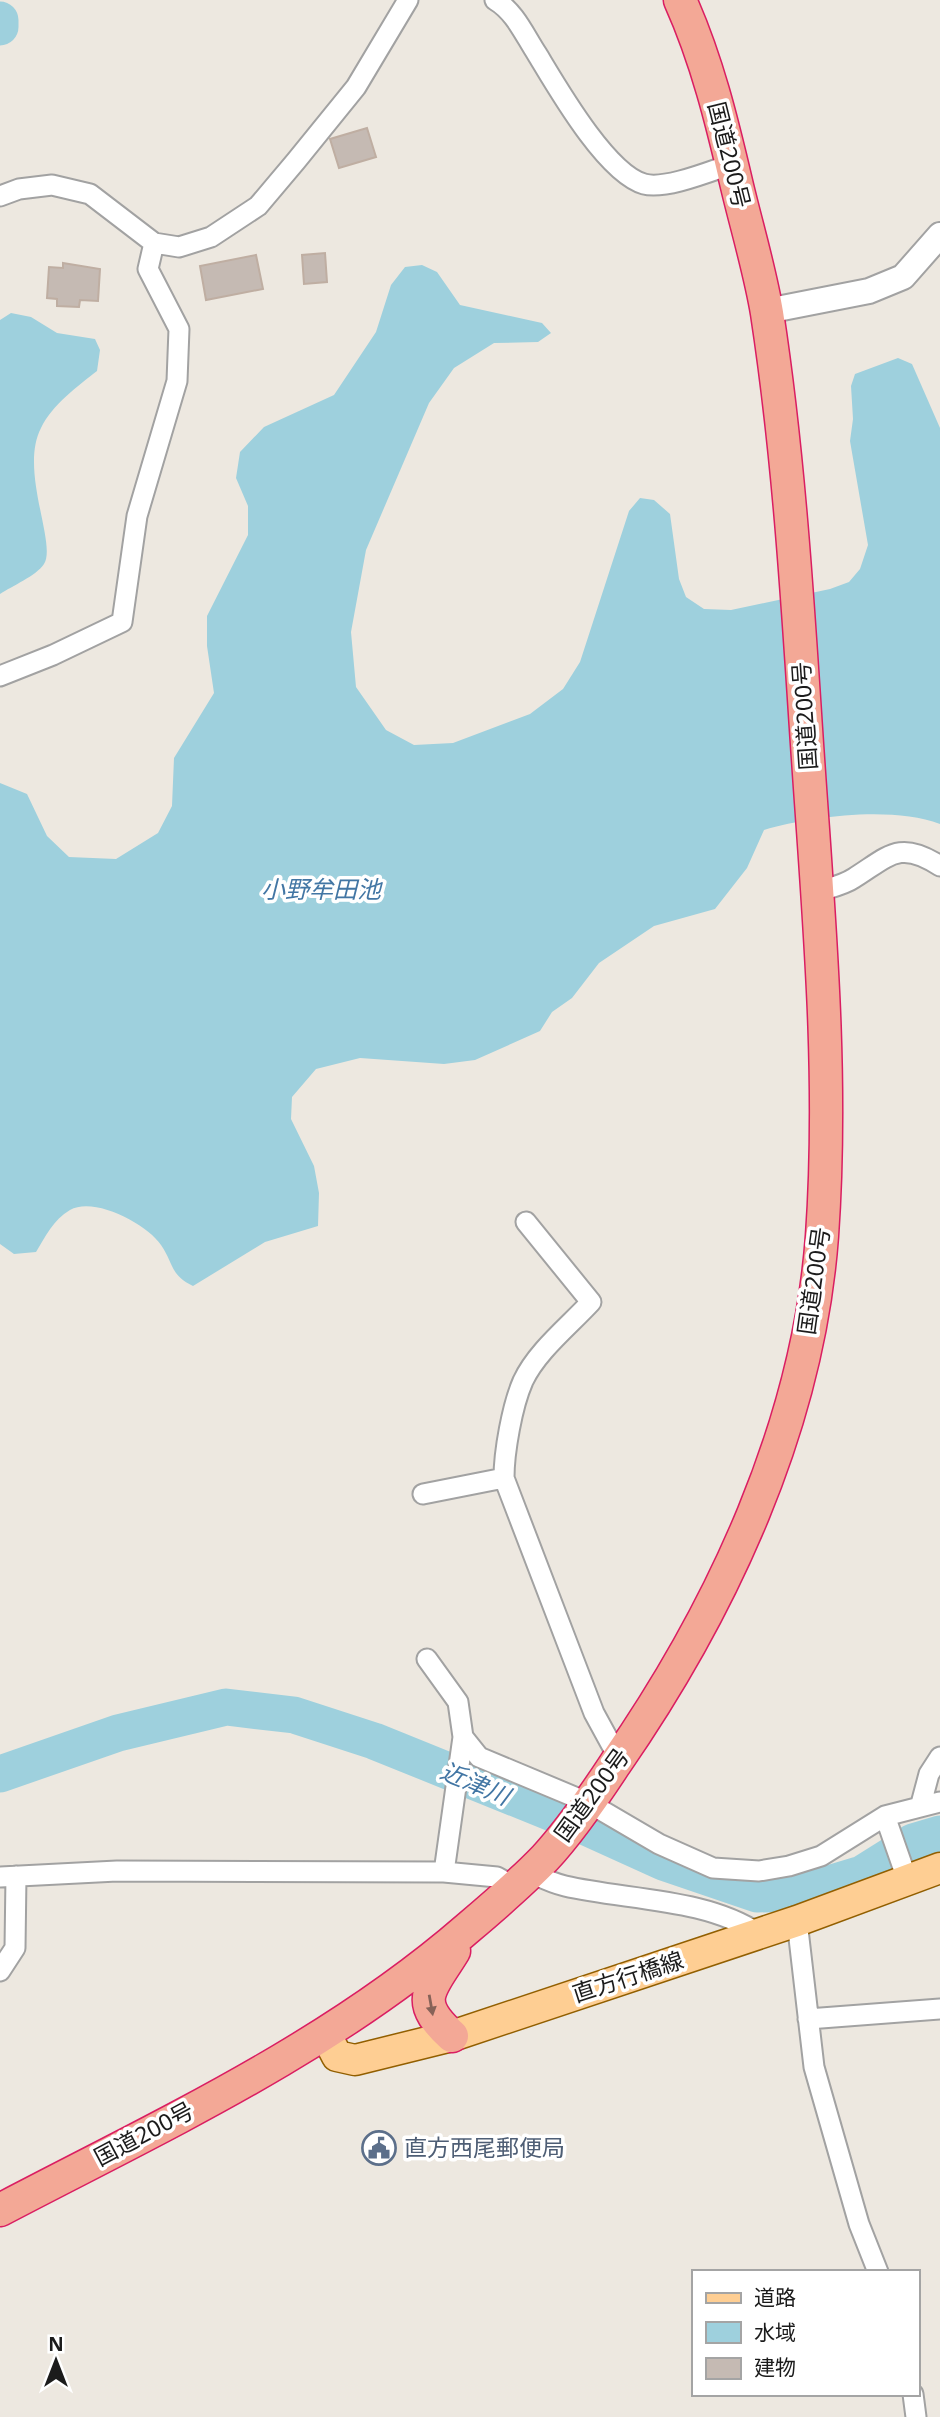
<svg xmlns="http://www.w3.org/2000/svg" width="940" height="2417" viewBox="0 0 940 2417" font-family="'Noto Sans','Noto Sans JP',sans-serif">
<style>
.water{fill:#9ed0dd}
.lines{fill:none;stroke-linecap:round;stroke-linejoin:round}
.river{stroke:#9ed0dd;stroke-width:37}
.building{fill:#c5bab3;stroke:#bfaea2;stroke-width:2}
.minor-casing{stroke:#a2a2a2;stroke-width:23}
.tertiary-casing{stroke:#a2a2a2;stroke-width:28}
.primary-casing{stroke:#925f00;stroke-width:33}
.trunk-casing{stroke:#da1e62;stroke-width:35}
.minor{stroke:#fff;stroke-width:19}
.tertiary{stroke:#fff;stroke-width:24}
.primary{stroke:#fece93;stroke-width:30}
.trunk{stroke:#f3a896;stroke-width:32}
.oneway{fill:#876258}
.labels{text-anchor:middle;stroke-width:7;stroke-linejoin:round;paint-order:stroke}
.street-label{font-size:23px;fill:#1b1b1b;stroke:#fff}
.service-label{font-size:23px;fill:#4e5e75;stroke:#fff;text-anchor:start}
.water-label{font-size:24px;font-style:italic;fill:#4276a4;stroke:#fff}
</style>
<rect width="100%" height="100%" fill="#ede8e0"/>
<path class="water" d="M422,265L437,272L460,305L542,323L551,333L538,342L494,343L454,368L429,403L366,550L351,632L356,687L386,730L414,745L453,743L530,714L563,689L580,662L629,511L640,498L654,500L670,514L679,579L686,597L704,609L731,610L830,589L849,582L860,569L868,545L850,441L853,419L851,386L855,374L898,358L912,364L940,428V824C892,806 812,816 764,830L747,868L715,909L654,926L599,963L572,998L552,1012L540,1031L475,1060L444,1064L360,1058L316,1069L292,1097L291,1119L314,1166L319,1193L318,1226L265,1242L193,1286C170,1275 174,1264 161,1245C147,1224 94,1196 70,1210C53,1220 46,1236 36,1252L14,1254L0,1244V783L27,794L47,836L69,857L116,859L158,833L172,806L174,758L214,693L207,646V616L248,535V506L236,478L240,452L264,427L334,395L376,332L391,285L405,267Z
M11,313L31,317L57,333L95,339L100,350L97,371C78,386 52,405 41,428C19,470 57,544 44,564C36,576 12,586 0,594V320Z"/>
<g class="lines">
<path class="river" d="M0,20V27
M0,1774L118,1733L226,1707L294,1715L374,1741L577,1823L663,1862L757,1894L799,1893L862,1874L913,1842L940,1834"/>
</g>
<path class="building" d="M367,128L376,157L339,168L330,139Z
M325,253L327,282L304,284L302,255Z
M256,255L263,289L206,300L200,266Z
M63,263L100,269L98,301L80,300L79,307L57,306V299L47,298L49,267L63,268Z"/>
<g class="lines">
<g class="minor-casing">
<path id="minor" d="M495,0C515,12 524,34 537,54C557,87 606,173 644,184C665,190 711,171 732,164
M0,196L19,189L52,185L90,194L154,243L179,247L211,237L258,206L296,161L356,87L408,0
M0,676L53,655L122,622L137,516L177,381L179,329L148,269L154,243
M817,892C829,888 844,885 854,878C888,857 899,839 940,866
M526,1222L591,1302C569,1326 537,1351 523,1381C512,1406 504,1452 504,1478L594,1713L612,1746L625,1751
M423,1494L504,1478
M427,1659L458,1702L463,1737L479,1757L589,1803L659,1844L713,1868L759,1871L789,1866L821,1856L885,1816L940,1802
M921,1804L929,1774L940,1757
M885,1816L907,1879
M444,1872L463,1737
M529,1872C540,1877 552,1883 565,1886C625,1900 707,1898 759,1934
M0,1877L117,1871L444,1872L497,1877L513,1886
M797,1921L814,2067L859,2224L878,2272
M0,1971L15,1948L16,1876
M808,2019L940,2009
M913,2394L916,2417"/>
</g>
<g class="tertiary-casing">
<path id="tertiary" d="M767,311L869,291L903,277L940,235"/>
</g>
<g class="primary-casing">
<path id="primary" d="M325,2033L337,2056L355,2060L452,2036L797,1921L940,1868"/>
</g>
<g class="trunk-casing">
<path id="trunk" d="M452,2036C412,2000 431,1989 454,1951
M0,2210C160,2126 330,2048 468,1928C494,1906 521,1883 545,1858C571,1830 594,1796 615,1764C722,1610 808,1426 822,1236C834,1066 817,898 806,729C797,590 788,450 767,313C760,271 747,228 737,186C722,122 707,60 680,0"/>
</g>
<use href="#minor" class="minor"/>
<use href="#tertiary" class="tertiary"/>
<use href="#primary" class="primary"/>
<use href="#trunk" class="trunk"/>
</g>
<defs><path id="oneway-solid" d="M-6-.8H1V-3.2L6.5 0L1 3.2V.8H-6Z" transform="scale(1.75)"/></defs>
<use class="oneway" href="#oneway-solid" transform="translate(431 2005) rotate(80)"/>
<defs>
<g id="civic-ring" transform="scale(1.75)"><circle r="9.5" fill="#fff" stroke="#5c6f8a" stroke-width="1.5"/><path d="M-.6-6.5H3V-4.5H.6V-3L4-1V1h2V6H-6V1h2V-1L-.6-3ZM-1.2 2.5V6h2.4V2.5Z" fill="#5c6f8a"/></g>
</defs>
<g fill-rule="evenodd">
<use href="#civic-ring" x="379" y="2148"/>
</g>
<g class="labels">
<g class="street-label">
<text transform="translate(729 155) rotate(76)" y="8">国道200号</text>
<text transform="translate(805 716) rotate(-94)" y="8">国道200号</text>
<text transform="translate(814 1281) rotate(-82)" y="8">国道200号</text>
<text transform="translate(592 1795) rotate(-54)" y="8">国道200号</text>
<text transform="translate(628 1977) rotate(-18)" y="8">直方行橋線</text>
<text transform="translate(144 2134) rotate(-28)" y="8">国道200号</text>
</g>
<g class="service-label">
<text x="404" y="2156">直方西尾郵便局</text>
</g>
<g class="water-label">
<text x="321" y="898">小野牟田池</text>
<text transform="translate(475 1784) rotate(23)" y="8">近津川</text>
</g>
</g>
<rect x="692" y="2270" width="228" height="126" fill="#ffffff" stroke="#a4a4a4" stroke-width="2"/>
<rect x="706" y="2293" width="35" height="10" fill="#fece93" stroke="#a4a4a4" stroke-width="2"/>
<text x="754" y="2305" font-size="21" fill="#1b1b1b">道路</text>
<rect x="706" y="2322" width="35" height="21" fill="#9ed0dd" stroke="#a4a4a4" stroke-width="2"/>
<text x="754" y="2340" font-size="21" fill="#1b1b1b">水域</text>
<rect x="706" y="2358" width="35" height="21" fill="#c5bab3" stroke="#a4a4a4" stroke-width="2"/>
<text x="754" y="2375" font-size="21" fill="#1b1b1b">建物</text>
<g transform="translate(56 2361)" stroke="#ffffff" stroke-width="5" paint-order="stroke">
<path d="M0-5L12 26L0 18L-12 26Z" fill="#1b1b1b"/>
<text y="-10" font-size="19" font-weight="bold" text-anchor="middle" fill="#1b1b1b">N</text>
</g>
</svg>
